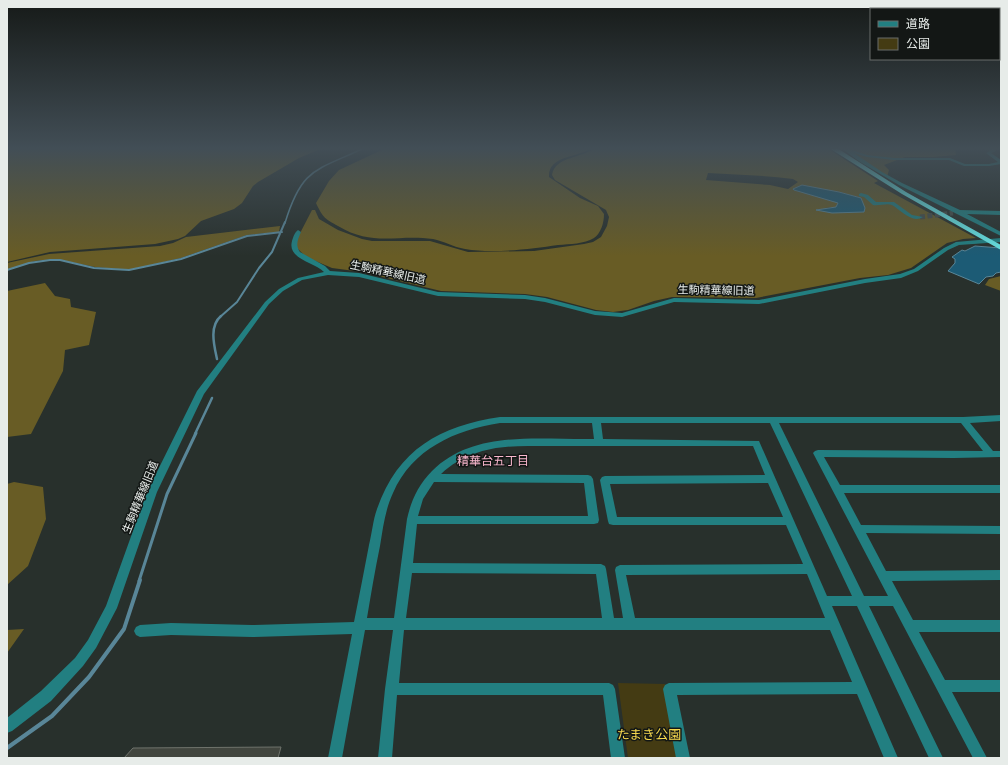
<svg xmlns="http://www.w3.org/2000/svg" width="1008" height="765" viewBox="0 0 1008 765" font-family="Signika,'Noto Sans JP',sans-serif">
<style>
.green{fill:#443b13}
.forest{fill:#685c25;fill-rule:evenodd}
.water{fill:#1c5b75;stroke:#598698}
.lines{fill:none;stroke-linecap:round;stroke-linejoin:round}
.stream-far4{stroke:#598698;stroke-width:1.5}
.stream-far3{stroke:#598698;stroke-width:2}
.stream-far2{stroke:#598698;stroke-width:2.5}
.stream-far1{stroke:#598698;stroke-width:3}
.stream{stroke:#598698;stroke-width:4}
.building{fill:#42463f;stroke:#6f736c}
.minor-tunnel{stroke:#454c48;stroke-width:5;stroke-dasharray:5 2.5;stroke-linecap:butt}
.minor{fill:#227f81;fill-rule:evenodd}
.highway{fill:#66e4e5;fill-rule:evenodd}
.labels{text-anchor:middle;stroke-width:3;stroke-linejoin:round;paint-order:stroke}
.street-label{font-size:11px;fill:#e7ece9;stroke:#131715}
.neighbourhood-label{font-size:12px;fill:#f8b7cd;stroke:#131715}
.near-park-label{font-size:13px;fill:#f7d94f;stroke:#131715}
</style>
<rect width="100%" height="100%" fill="#28302c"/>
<path class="green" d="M618,683L665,684L678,758H628Z"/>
<path class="forest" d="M7,148H323L299,158L258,182L253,186L242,203L234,209L201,221L185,236L178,239L155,244L50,252L7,262Z
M386,148H591C578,158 548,155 549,177L580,198L598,206L604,214C604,223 601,233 594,238C584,244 570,244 558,245C530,249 493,254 465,249C453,247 444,241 433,239C397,234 373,247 338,226C325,219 323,218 316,203L329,181L339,170Z
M595,148H827L878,181L874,183L976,238L963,239L947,243L911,268L888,275L860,278L756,298L672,297L654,301L628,310L613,312L596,310L547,297L525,294L441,291L362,272L332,268L306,257L297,248V239L312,210H315L319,219L338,230L362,239L372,241H430L468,252L534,251L584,244L593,242L601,237L607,226L609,217L606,210L555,180L552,175C555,156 583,158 595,148ZM708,173C737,175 765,175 793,179L798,182L788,189L770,185L706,180ZM794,189L839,192L861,198C848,209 841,218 825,208L836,207L838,202Z
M845,148H955L956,155L933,157H905L884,165L889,170L887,177Z
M280,226L279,232L247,235L181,258L129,270L95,267L56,259L35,261L7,270V263L49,254L160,246L173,243L186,237Z
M1001,276V291L985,285L989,279Z
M45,283L55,296L70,299L71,307L96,312L89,345L65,350L63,371L31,434L7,437V291Z
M14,482L43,487L46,519L28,566L7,585V484Z
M24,629L7,653V630Z"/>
<path class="water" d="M802,185L839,192L861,198L865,208L864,212L832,213L816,210L836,207L838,203L794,190L793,189Z
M975,246L1001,248V272L996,273L993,276L986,277L979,284L948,271L955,263V259L952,257L962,250L965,251Z"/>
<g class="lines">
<path class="stream-far4" d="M285,223C302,167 316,171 364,148"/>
<path class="stream-far3" d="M7,270L29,263L50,260H60L94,268L129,270L181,259L247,236L282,232
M220,317L237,302L259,268L272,252L285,222"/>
<path class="stream-far2" d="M217,359C214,345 209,326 221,316
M195,434L212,398"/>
<path class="stream-far1" d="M139,581L167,494L196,433"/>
<path class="stream" d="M7,748L52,716L89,677L124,629L140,580"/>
</g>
<path class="building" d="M281,747L278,758H124L133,748Z"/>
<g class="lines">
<path class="minor-tunnel" d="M920,217L953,213"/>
<path class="minor" d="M841,148H846L867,155L894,158H950L965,164H989L998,162L986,153L990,151L987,148H993L996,151L991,153L1001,160V164L989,166H964L949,160H894L867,157L854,153L882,172L902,183L960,210L1001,211V215L967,214L1001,232V236L899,185L860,162Z
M861,193L868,195L876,202H894L912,215L923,217C912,224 901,210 892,205C887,203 879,206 873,205L864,197L859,196V194Z
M298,230L301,232C298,239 295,245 300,252L325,266L330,271L359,273L438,292L525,295L545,298L595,311L622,313L674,298L759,300L865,279L900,274L914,269L944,248L956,242L1001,238V242L959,245L948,250L918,271L901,278L865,283L759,304L674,302L622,317L595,315L545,302L525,299L438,296L359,277L328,275L302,280L283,291L269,304L204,394L157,492L117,608L96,648L83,666L51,701L12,731L7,733V718L41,691L75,658L88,640L106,606L147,492L197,391L265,302L279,289L298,278L324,272C314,262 287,259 292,241C293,237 295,232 298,230Z
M1001,415V421L970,423L993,451H1001V457L954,458L824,457L840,485H1001V493H844L861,525L1001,526V534L866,533L886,571L1001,570V580L892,581L913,620H1001V632H919L945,680H1001V692H952L987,758H973L893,606H869L943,758H929L857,606H832L898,758H884L857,694L677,695L690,758H676L663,689L665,685L669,683L852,682L830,630H404L399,683H609L613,685L615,689L625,758H611L603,695H397L392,758H378L385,689L393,630H365L342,758H328L352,634L252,637L171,635L140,637L136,635L134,631L136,627L140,625L171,623L252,625L354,622C359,597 364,571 369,545C372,533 373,520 377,509C398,449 440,426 500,417H963ZM500,423H592L594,439C540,440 474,429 432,471C418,485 411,501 407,519L394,618H367C371,594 375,570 380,546C383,528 385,510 393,493C412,449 455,430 500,423ZM601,423H770L852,596H827L759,441L603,439ZM779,423H961L983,451L818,450L815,451L813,453L888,596H864ZM528,446H753L765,475L605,476L602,477L600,480L608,521L609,524L613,525H786L803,564L620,565L616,567L615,570L623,618H614L606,569L605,566L601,564L413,563L417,524H594L598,523L599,520L593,479L591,476L588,475L441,474C466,451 495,446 528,446ZM434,482L584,483L588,516H418L423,499ZM768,483L783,517H617L610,484ZM412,573L596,574L602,618H406ZM807,574L825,618H635L626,575Z"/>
<path class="highway" d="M829,148H837L906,192L1001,245V250L902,194Z"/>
</g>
<linearGradient id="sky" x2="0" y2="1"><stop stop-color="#161a18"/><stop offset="0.58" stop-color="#424e56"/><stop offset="1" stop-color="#424e56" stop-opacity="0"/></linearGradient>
<rect width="1008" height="256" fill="url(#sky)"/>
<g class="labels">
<g class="street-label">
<text transform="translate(388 272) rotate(12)" y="4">生駒精華線旧道</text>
<text transform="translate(716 290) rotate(1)" y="4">生駒精華線旧道</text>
<text transform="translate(140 497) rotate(-68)" y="4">生駒精華線旧道</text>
</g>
<g class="neighbourhood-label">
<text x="493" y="465">精華台五丁目</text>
</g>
<g class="near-park-label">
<text x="649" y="739">たまき公園</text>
</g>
</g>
<rect width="1008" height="765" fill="none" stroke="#e7ece9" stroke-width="16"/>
<rect x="870" y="8" width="130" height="52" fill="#131715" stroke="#686c6a"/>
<rect x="878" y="21" width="20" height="6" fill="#227f81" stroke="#686c6a"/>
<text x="906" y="28" font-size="12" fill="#e7ece9">道路</text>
<rect x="878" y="38" width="20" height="12" fill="#443b13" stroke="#686c6a"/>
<text x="906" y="48" font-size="12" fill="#e7ece9">公園</text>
</svg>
